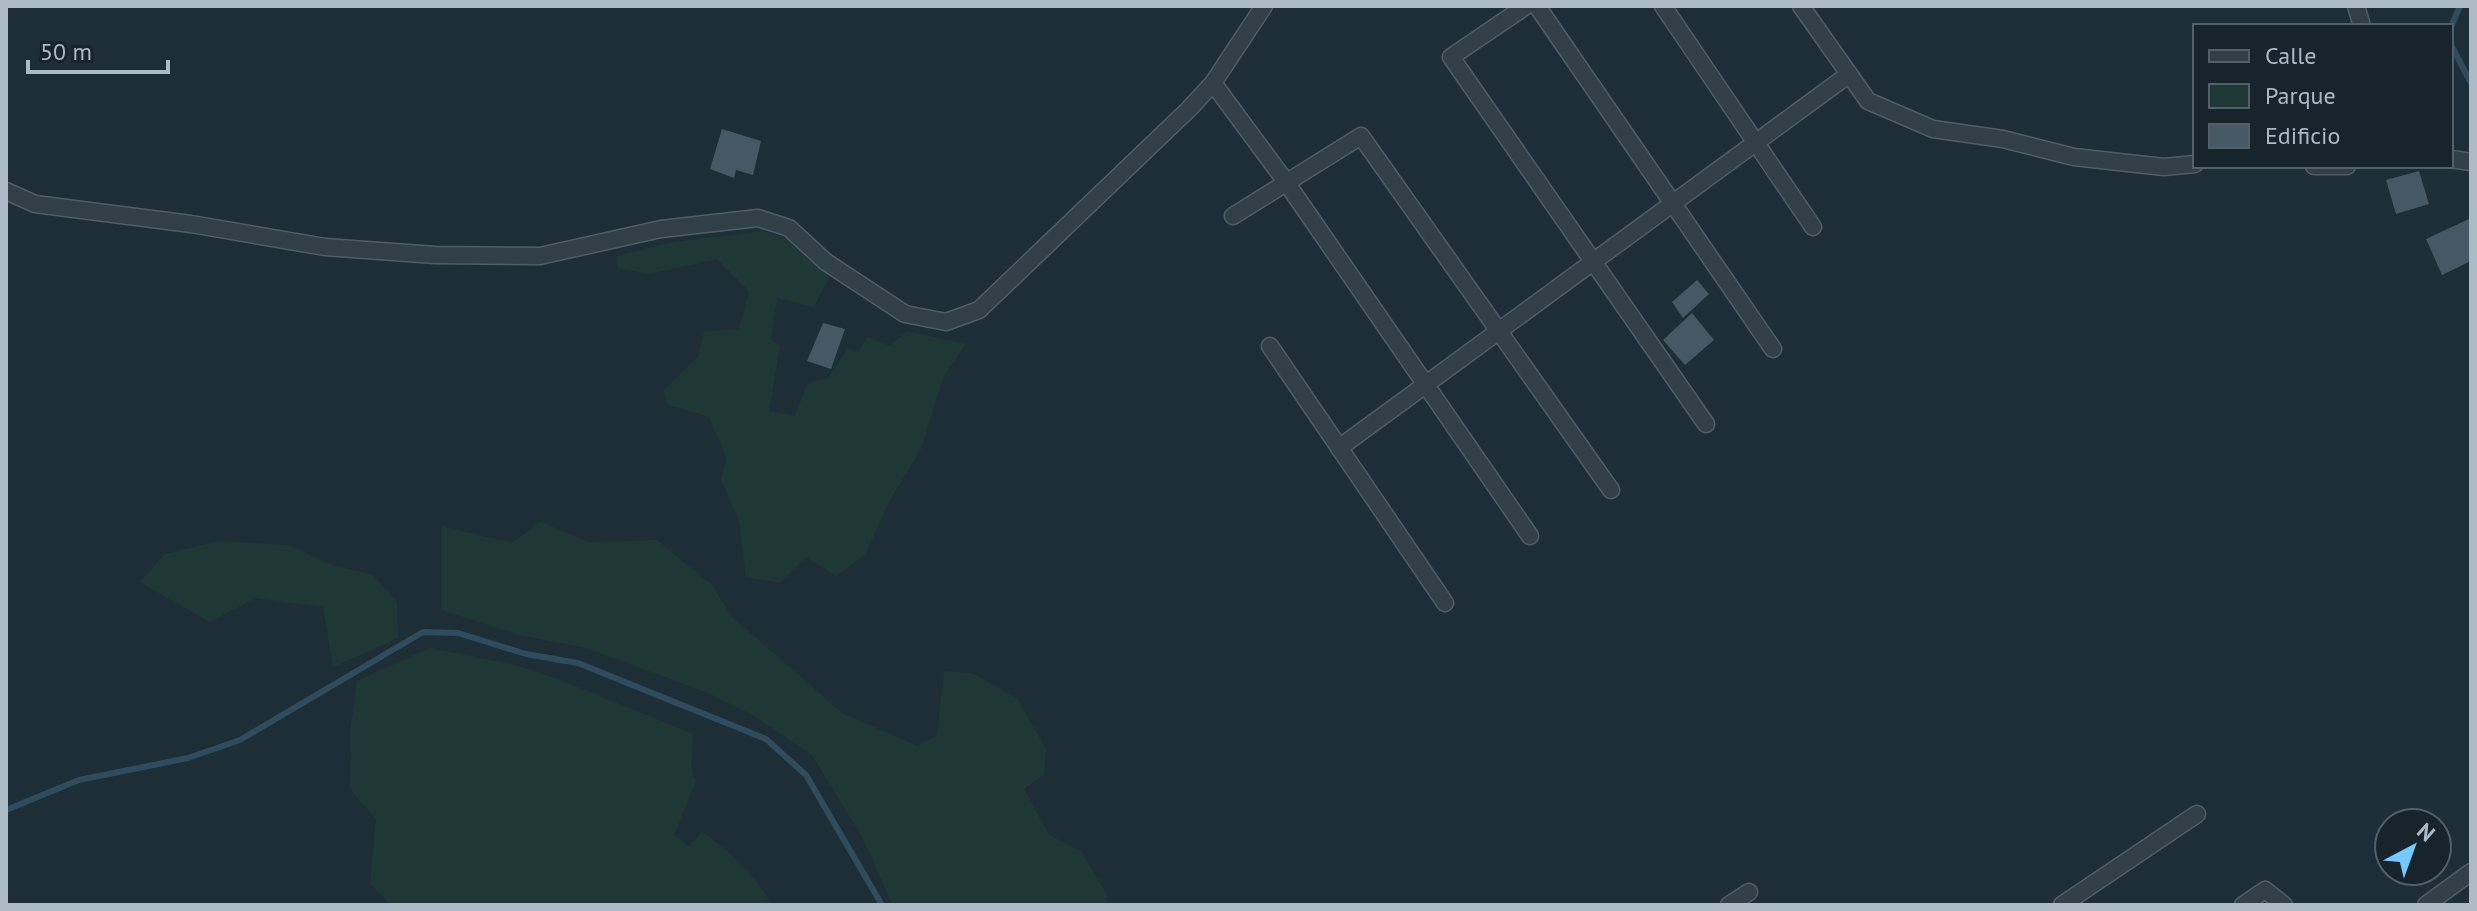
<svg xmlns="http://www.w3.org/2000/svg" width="2477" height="911" viewBox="0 0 2477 911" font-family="'PT Sans',sans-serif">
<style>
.green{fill:#203835}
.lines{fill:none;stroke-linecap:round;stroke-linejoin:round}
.stream{stroke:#2e4c5d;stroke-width:6}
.building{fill:#455863}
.minor-casing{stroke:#4f5d66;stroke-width:19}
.minor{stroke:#313f47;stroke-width:16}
</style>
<rect width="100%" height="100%" fill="#1e2e37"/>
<path class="green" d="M764,231L796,242L830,276L814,307L777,298L771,340L780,346L769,411L795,416L807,384L828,378L848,349L858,352L867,337L890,346L907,331L966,344L943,378L921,449L891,498L865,555L836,576L806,557L780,583L746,577L739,522L721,479L727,459L709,417L667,404L664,391L698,357L704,332L739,329L749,291L717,259L649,274L617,268L616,256L673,242Z
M541,522L588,542L657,540L712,585L731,616L842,713L917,746L937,736L944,671L972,673L1018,699L1046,749L1044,774L1024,789L1049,835L1082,852L1107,895L1106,905H893L862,837L812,755L751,714L708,693L586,648L520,635L441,610V526L512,543Z
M219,541L288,545L332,565L373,575L397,602L398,638L333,667L323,607L255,598L210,622L140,582L165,554Z
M430,648L515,665L558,679L693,734L691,768L696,781L674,835L689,847L702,831C730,853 755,872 771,905H391L370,883L376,819L350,789L351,726L357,681Z"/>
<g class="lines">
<path class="stream" d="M2451,27L2460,6
M2451,45L2471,83
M6,810L79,780L188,758L240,740L423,632L458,633L526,654L578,663L766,739L806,775L882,905"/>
</g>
<path class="building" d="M722,129L761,141L753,175L736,170L734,178L710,169Z
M2419,171L2429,204L2396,214L2386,180Z
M2471,218V261L2442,275L2426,239Z
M1697,280L1709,294L1683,318L1672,302Z
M1692,313L1714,340L1685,365L1663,340Z
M823,323L845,329L831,369L807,361Z"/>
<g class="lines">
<g class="minor-casing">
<path id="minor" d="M1526,6L1451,57L1706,424
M1537,6L1773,349
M1663,6L1813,227
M1801,6L1868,101L1933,129L2003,139L2074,157L2164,167L2195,164
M2356,6L2362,26
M1213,83L1286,182L1530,536
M2451,159L2471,162
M2314,166H2347
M6,191L35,204L191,224L325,247L435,255L540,256L661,229L758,218L789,228L826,262L905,314L946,322L979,310L1189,109L1213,83L1264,6
M1233,216L1361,136L1611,490
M1270,346L1445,603
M1339,448L1848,75
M1729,905L1749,892
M2062,905L2197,814
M2243,905L2265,890L2284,905
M2426,905L2471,872"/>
</g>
<use href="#minor" class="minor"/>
</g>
<rect width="2477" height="911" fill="none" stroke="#abbac5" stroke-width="16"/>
<rect x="2193" y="24" width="260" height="144" fill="#17242c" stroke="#526069" stroke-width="2"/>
<rect x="2209" y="50" width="40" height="12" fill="#313f47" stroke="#526069" stroke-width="2"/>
<text x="2265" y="64" font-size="24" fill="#abbac5">Calle</text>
<rect x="2209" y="84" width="40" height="24" fill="#203835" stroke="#526069" stroke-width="2"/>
<text x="2265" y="104" font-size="24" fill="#abbac5">Parque</text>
<rect x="2209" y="124" width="40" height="24" fill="#455863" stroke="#526069" stroke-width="2"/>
<text x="2265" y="144" font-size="24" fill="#abbac5">Edificio</text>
<g transform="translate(2413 847) rotate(41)"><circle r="38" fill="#17242c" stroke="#526069" stroke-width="2"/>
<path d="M0-6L14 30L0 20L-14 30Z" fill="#76c8ff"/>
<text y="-12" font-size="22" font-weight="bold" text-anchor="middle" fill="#abbac5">N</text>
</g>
<path d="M28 60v12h140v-12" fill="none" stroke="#abbac5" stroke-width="4"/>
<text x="40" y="60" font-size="24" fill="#abbac5" stroke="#17242c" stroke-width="6" paint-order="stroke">50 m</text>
</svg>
